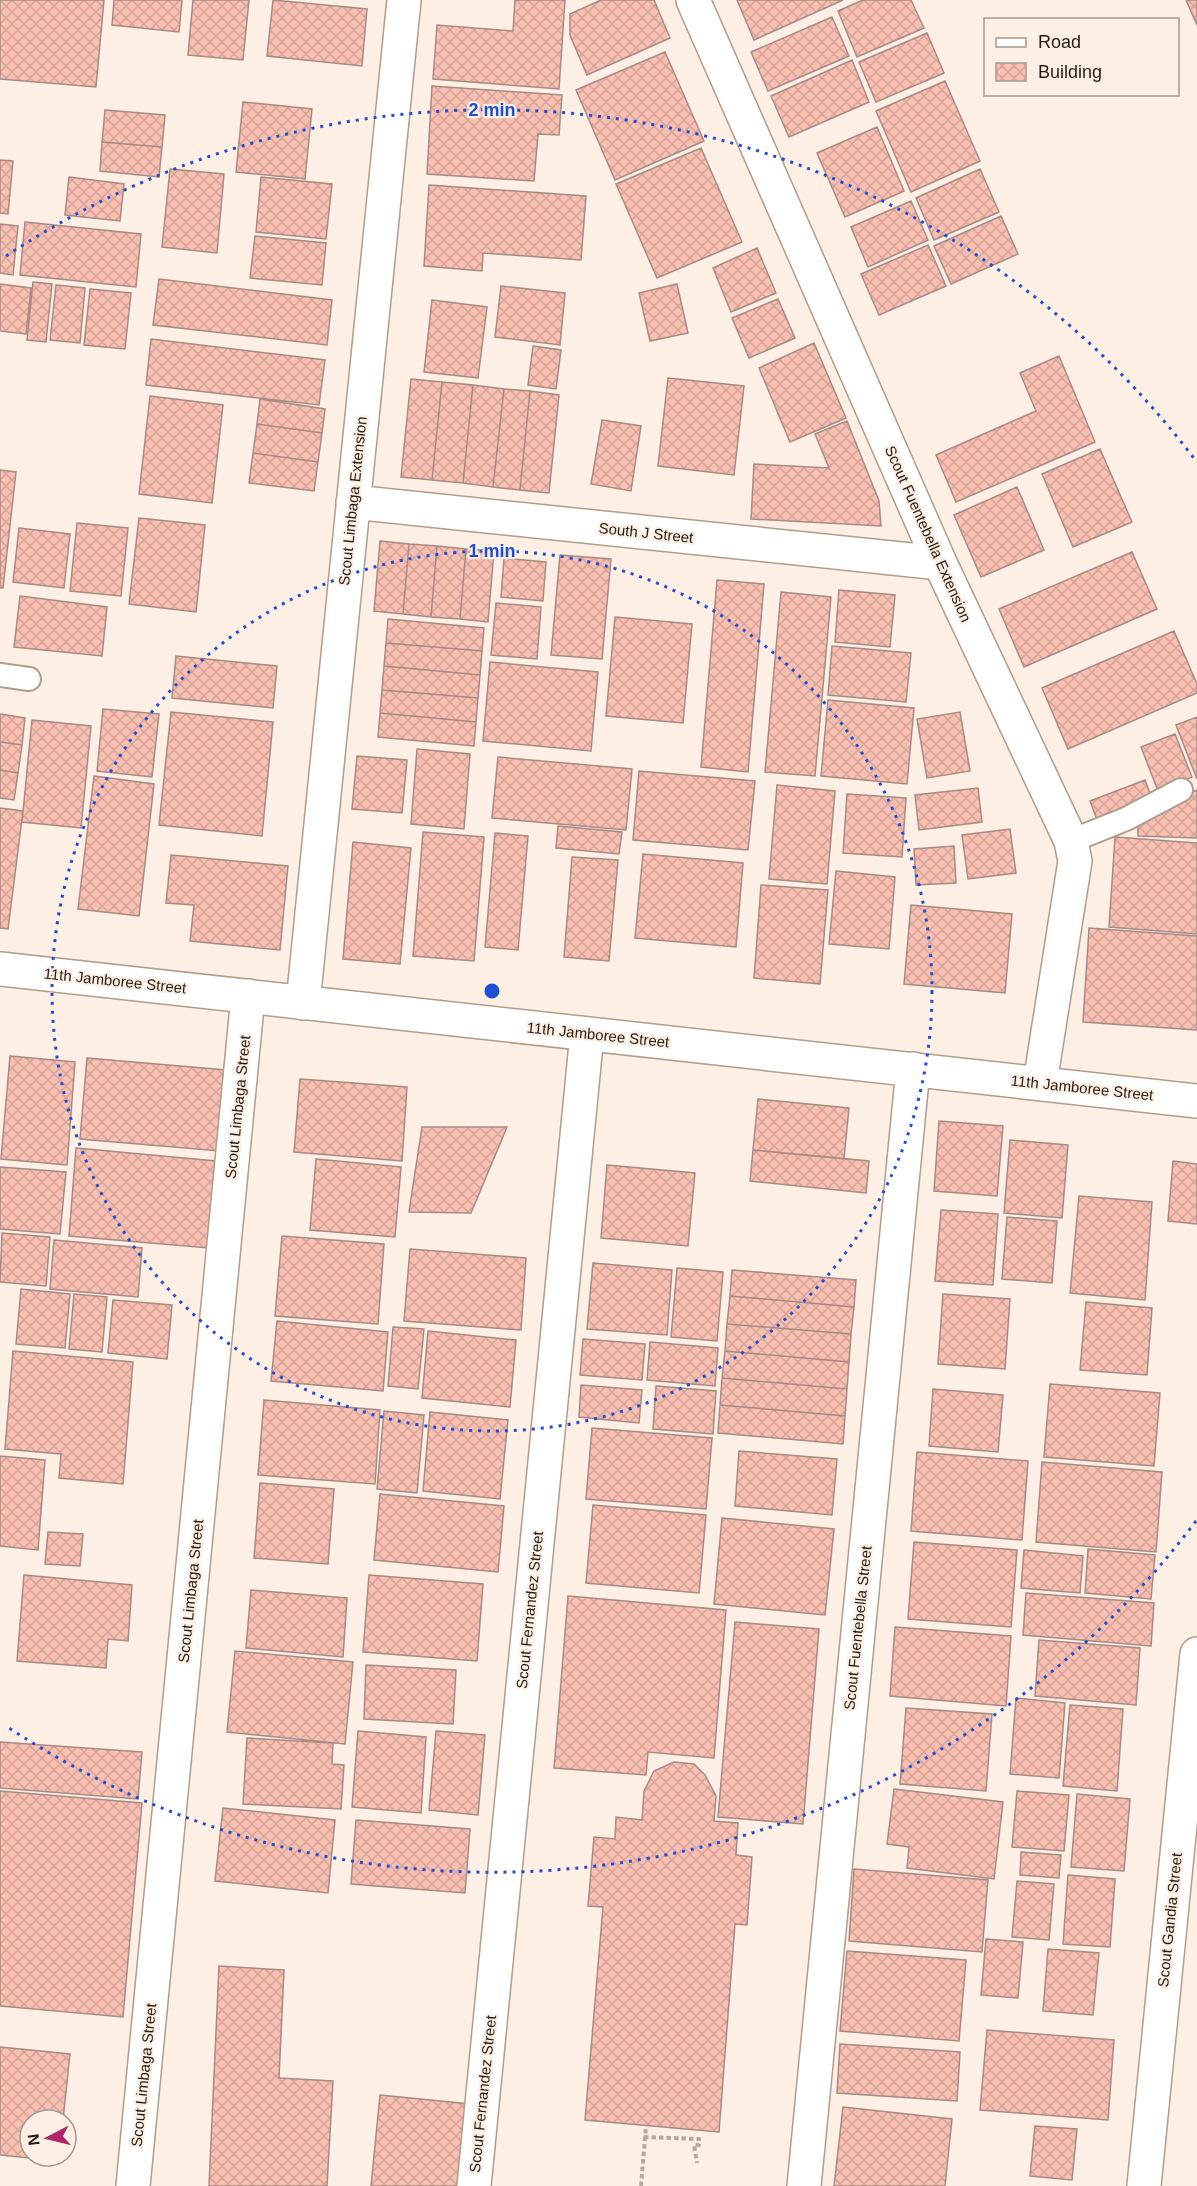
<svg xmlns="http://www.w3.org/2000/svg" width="1197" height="2186" viewBox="0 0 1197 2186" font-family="Helvetica,sans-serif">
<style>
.building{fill:url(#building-cross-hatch);stroke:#a88b84;stroke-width:1.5}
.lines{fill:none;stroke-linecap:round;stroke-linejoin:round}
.lane-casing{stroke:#b29c8a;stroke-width:26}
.street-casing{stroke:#b29c8a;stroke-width:36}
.secondary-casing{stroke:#b29c8a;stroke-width:36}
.path{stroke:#b5a99e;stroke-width:4;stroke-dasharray:4.5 3;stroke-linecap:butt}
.lane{stroke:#fff;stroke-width:22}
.street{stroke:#fff;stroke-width:33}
.secondary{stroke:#fff;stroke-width:33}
.ring{fill:none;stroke:#1d4ed8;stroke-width:3;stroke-dasharray:3 6}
.labels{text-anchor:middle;stroke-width:4.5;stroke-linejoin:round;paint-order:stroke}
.street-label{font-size:15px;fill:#221a13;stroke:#fdefe3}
.centre{fill:#1d4ed8;stroke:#fdefe3;stroke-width:3}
.ring-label{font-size:18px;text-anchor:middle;font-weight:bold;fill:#1d4ed8;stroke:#fdefe3;stroke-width:4.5;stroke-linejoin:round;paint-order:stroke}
</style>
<defs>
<pattern id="building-cross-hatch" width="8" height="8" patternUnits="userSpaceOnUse" patternTransform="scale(1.5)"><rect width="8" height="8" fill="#f9c0b2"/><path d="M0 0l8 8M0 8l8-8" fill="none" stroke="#d5a498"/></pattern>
</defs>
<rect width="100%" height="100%" fill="#fdefe3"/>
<path class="building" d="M0,0H104L96,87L0,79Z
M114,0H182L179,32L112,25Z
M193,0H249L243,60L188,55Z
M273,0L367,9L362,66L267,56Z
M515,0H565L559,89L433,79L437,25L513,31Z
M601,0H654L670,38L587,75L570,35V14Z
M737,0H843L754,40Z
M863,0H911L924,28L857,57L838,11Z
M1186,0H1197V25Z
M832,17L849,56L768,91L751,52Z
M927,33L944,73L876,102L859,62Z
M665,52L704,141L615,180L576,90Z
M852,60L869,102L789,137L771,96Z
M945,81L980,161L911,192L876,111Z
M432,86L562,95L559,135L538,134L534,181L427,174Z
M243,102L312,109L305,179L236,172Z
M105,110L165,115L162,147L102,142Z
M877,127L904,191L845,217L817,153Z
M102,142L162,147L159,177L100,171Z
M701,148L742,242L657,278L616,184Z
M0,160L13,161L8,214L0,213Z
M170,169L224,174L217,253L162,247Z
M980,169L999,212L934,240L916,198Z
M69,177L124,184L120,221L65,215Z
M261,177L332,184L326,239L256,232Z
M429,185L586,196L581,260L483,253L482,271L424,266Z
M911,201L928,240L868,267L851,227Z
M1001,216L1018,254L951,284L934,246Z
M25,222L141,234L136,287L20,275Z
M0,224L18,226L13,275L0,273Z
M255,236L326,243L322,285L250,278Z
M928,245L946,286L879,315L861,274Z
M757,248L776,293L731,312L713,268Z
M159,279L332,300L327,345L153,325Z
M33,282L52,284L46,342L27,340Z
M0,284L31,288L26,334L0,331Z
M677,284L688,333L650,341L639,293Z
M56,285L85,288L80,343L50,340Z
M501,286L565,293L560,345L495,337Z
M90,289L131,293L125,349L84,345Z
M778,299L795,338L749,358L732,318Z
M432,300L487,307L478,378L424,372Z
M151,339L325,360L319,405L146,385Z
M814,343L846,418L790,442L759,368Z
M533,346L561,350L556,389L528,385Z
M1059,356L1095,442L956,502L936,455L1036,411L1020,373Z
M668,378L744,386L734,475L658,466Z
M411,379L442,382L432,480L401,477Z
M442,382L473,385L463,483L432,480Z
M473,385L504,389L493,487L463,483Z
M504,389L530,391L520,490L493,487Z
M530,391L559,395L549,493L520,490Z
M150,396L223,405L212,503L139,494Z
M260,399L325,409L322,433L257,424Z
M602,420L641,426L631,491L591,484Z
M847,421L879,501L881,526L751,519L754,464L829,468L815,434Z
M257,424L322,433L318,462L253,453Z
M1100,449L1132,522L1073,547L1042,474Z
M253,453L318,462L314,491L249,483Z
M0,470L16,472L3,588H0Z
M1017,487L1044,550L981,577L954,515Z
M139,518L205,525L196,612L129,604Z
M77,523L128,528L121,596L70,591Z
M19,528L70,534L64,588L13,582Z
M380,541L409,544L403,614L374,611Z
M409,544L437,546L431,617L403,614Z
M437,546L466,549L460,619L431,617Z
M466,549L494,551L488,622L460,619Z
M1132,552L1157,609L1024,667L999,609Z
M560,555L611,559L602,659L551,655Z
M504,558L546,562L543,601L501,597Z
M717,580L764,584L748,772L701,767Z
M839,590L895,595L890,647L835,642Z
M781,592L831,597L815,776L765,772Z
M20,596L107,607L102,656L14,647Z
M496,603L541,607L537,659L491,655Z
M615,617L692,624L683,723L606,716Z
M388,619L484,628L482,651L386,643Z
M1174,631L1197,684V693L1068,749L1042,688Z
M386,643L482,651L480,675L384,666Z
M832,646L911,653L906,702L828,695Z
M176,656L277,666L273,708L172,698Z
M490,662L598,672L591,751L483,741Z
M384,666L480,675L478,698L382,690Z
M382,690L478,698L476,722L380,713Z
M828,700L914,708L907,784L821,776Z
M103,709L159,714L152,777L97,771Z
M171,712L273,722L262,836L159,825Z
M960,712L970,771L927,778L917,719Z
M380,713L476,722L474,746L378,737Z
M0,714L25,718L22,745L0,742Z
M1197,717V779L1176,725Z
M32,720L91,726L81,828L22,822Z
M1175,734L1192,777L1158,791L1141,747Z
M0,742L22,745L18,773L0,770Z
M417,749L470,754L464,829L411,824Z
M357,756L407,760L402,813L352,809Z
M498,757L632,769L626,830L492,818Z
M0,770L18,773L14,800L0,798Z
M639,771L755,781L748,850L633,840Z
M94,776L154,784L139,916L78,909Z
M1145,780L1154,804L1099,825L1090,801Z
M777,785L835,791L827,884L769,879Z
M978,788L982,822L919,830L915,795Z
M1197,790V838L1138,836V815Z
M847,794L906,798L902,857L843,853Z
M0,808L23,811L8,929L0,928Z
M558,826L622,832L619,854L556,848Z
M1010,829L1016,873L968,879L962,835Z
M423,832L484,837L474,961L413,956Z
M495,833L528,836L518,950L485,947Z
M1115,837L1197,843V934L1109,927Z
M353,842L411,848L400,964L343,959Z
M954,846L956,883L916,885L914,849Z
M643,854L743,863L736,947L635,938Z
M171,855L288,866L280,950L190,941L194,905L166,903Z
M572,857L618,860L609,961L564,957Z
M836,871L895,877L889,949L829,944Z
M761,885L828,890L820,984L754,978Z
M911,905L1012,914L1005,993L904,984Z
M1089,928L1197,936V1030L1083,1022Z
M10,1056L75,1062L67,1165L1,1159Z
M87,1058L226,1070L220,1151L80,1139Z
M300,1079L407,1087L402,1161L294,1152Z
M758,1099L849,1108L844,1159L753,1150Z
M939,1121L1003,1126L997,1196L934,1191Z
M422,1127H507L471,1213L409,1212Z
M1010,1140L1068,1145L1062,1218L1004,1213Z
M76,1148L216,1161L209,1248L69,1236Z
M753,1150L869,1161L866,1193L750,1181Z
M316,1159L401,1167L395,1237L310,1230Z
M1173,1161L1197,1164V1224L1168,1221Z
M607,1165L695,1173L688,1246L601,1238Z
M0,1167L66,1172L60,1234L0,1229Z
M1079,1196L1152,1202L1145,1300L1070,1293Z
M941,1210L998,1214L993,1285L935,1281Z
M1007,1217L1057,1221L1052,1283L1002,1279Z
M2,1233L50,1237L46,1286L0,1282Z
M282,1236L384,1244L378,1324L275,1316Z
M54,1240L142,1248L138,1297L50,1289Z
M410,1249L526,1258L521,1330L404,1321Z
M593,1263L672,1270L667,1335L587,1329Z
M677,1268L723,1272L717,1341L671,1337Z
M732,1270L856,1280L854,1307L730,1296Z
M21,1289L70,1294L65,1348L16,1344Z
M74,1294L107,1297L102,1352L69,1349Z
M943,1294L1010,1299L1005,1369L938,1364Z
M730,1296L854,1307L851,1334L727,1324Z
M113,1300L172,1305L167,1359L108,1353Z
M1086,1302L1152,1308L1147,1375L1080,1370Z
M277,1321L388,1332L383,1391L271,1381Z
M727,1324L851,1334L849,1362L725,1351Z
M393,1327L424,1329L418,1389L388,1386Z
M428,1331L516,1340L510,1407L422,1398Z
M583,1339L645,1344L642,1380L580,1375Z
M650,1342L718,1348L715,1386L647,1380Z
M13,1351L133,1362L123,1484L59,1478L61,1454L5,1449Z
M725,1351L849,1362L847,1389L722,1378Z
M722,1378L847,1389L845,1416L720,1405Z
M1050,1384L1160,1393L1154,1466L1044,1457Z
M581,1385L642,1390L639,1423L579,1417Z
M656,1386L716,1391L713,1434L653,1429Z
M933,1389L1003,1395L998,1452L929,1446Z
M264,1400L380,1410L375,1484L258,1475Z
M720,1405L845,1416L843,1444L718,1433Z
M384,1411L424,1415L417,1493L377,1489Z
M430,1412L508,1420L500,1499L423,1491Z
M592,1428L712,1438L706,1509L586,1499Z
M739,1451L837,1459L832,1515L735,1506Z
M917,1452L1028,1461L1022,1540L911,1531Z
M0,1456L45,1460L38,1550L0,1546Z
M1042,1462L1162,1472L1156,1552L1036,1542Z
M260,1483L334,1489L328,1564L254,1558Z
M380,1494L504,1506L498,1572L374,1560Z
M593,1505L706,1515L699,1593L586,1583Z
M722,1518L834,1529L825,1615L714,1604Z
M48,1532L83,1534L80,1566L45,1564Z
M914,1542L1017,1550L1011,1627L908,1619Z
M1088,1549L1155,1555L1151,1599L1085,1593Z
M1024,1550L1083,1556L1080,1593L1021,1588Z
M24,1575L132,1585L128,1641L108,1639L106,1668L17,1661Z
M369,1575L483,1584L477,1661L363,1652Z
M251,1590L347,1598L343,1657L246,1648Z
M1026,1593L1154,1603L1151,1646L1023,1635Z
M568,1596L726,1610L714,1758L648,1752L646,1775L554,1768Z
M735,1622L819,1629L803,1824L718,1817Z
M895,1627L1011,1636L1006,1706L890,1696Z
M1039,1640L1140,1648L1136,1705L1035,1696Z
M235,1651L353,1662L345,1744L227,1732Z
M366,1665L456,1670L453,1724L364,1719Z
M1016,1698L1065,1703L1059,1778L1010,1774Z
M1070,1705L1123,1709L1117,1791L1063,1786Z
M906,1708L992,1714L986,1791L900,1784Z
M358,1731L426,1737L421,1813L352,1807Z
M436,1731L485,1735L478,1815L429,1810Z
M247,1738L333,1743L332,1764L344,1765L341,1809L243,1804Z
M0,1742L142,1752L138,1799L0,1788Z
M674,1762L694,1764L705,1775L716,1796L714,1821L738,1823L736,1855L752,1857L747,1925L735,1924L719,2132L585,2120L603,1907L588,1906L594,1837L615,1839L616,1817L642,1820L644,1791L654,1771Z
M894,1789L1003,1802L994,1879L907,1868L909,1847L887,1844Z
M0,1791L142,1803L123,2017L0,2006Z
M1017,1791L1069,1795L1064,1851L1012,1847Z
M1077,1794L1130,1799L1124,1871L1071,1867Z
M223,1808L335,1820L328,1893L215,1881Z
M356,1820L470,1829L465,1893L351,1884Z
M1021,1852L1061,1855L1059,1878L1020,1875Z
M854,1869L988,1880L982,1952L849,1941Z
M1068,1875L1115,1879L1110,1947L1063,1944Z
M1017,1881L1054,1884L1049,1940L1012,1937Z
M986,1939L1023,1942L1018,1998L981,1995Z
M1048,1949L1099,1953L1093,2015L1043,2011Z
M847,1951L966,1960L959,2041L840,2031Z
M219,1966L284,1970L279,2078L333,2081L327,2186H209Z
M987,2030L1114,2040L1108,2120L980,2110Z
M840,2044L960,2052L957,2101L837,2093Z
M0,2047L70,2054L63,2120H30V2156H59V2161L0,2155Z
M380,2095L470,2104L463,2186H371Z
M843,2107L952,2119L945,2186H834Z
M1035,2126L1077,2129L1072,2180L1030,2176Z"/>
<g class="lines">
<g class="lane-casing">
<path id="lane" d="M0,675L29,679
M1071,841L1126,819L1181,790"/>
</g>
<g class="street-casing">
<path id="street" d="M693,0L940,563L1071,841L1075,861L1040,1083
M353,502L940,563
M303,1003L404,0
M133,2186L248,996
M474,2186L587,1034
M804,2186L913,1069
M1144,2186L1197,1654"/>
</g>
<g class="secondary-casing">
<path id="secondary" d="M0,969L1197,1101"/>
</g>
<path class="path" d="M644,2137L699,2139V2145H694L697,2163
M641,2186L646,2126"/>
<use href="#lane" class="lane"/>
<use href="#street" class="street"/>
<use href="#secondary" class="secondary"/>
</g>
<g class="ring">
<circle cx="492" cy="991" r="440"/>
<path d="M1196 1521A881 881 0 0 1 6 1726M6 256A881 881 0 0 1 1196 461"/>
</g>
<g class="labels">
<g class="street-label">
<text transform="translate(353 501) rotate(-84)" y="5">Scout Limbaga Extension</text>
<text transform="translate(646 533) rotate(6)" y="5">South J Street</text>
<text transform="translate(928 534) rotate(66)" y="5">Scout Fuentebella Extension</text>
<text transform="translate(115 981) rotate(6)" y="5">11th Jamboree Street</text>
<text transform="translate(598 1035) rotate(6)" y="5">11th Jamboree Street</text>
<text transform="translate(1082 1088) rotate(6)" y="5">11th Jamboree Street</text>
<text transform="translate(238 1107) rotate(-84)" y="5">Scout Limbaga Street</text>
<text transform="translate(191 1591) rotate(-84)" y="5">Scout Limbaga Street</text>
<text transform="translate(530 1610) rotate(-84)" y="5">Scout Fernandez Street</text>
<text transform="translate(858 1628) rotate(-84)" y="5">Scout Fuentebella Street</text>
<text transform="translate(1170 1920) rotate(-84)" y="5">Scout Gandia Street</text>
<text transform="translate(144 2075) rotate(-84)" y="5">Scout Limbaga Street</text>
<text transform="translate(483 2094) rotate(-84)" y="5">Scout Fernandez Street</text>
</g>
</g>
<circle cx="492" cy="991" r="9" class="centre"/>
<g class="ring-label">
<text x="492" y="116">2 min</text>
<text x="492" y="557">1 min</text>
</g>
<rect x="984" y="18" width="195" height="78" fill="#fdefe3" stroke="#a59a90" stroke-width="1.5"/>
<rect x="996" y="38" width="30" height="9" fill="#ffffff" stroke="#a59a90" stroke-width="1.5"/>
<text x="1038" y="48" font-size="18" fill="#221a13">Road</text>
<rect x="996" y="63" width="30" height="18" fill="url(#building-cross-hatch)" stroke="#a59a90" stroke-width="1.5"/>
<text x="1038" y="78" font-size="18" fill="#221a13">Building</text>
<g transform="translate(48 2138) rotate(263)"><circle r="28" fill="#fdefe3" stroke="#a59a90" stroke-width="1.5"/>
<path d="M0-4.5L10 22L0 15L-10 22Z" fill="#b02666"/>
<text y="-9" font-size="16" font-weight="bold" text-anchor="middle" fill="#221a13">N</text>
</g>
</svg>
